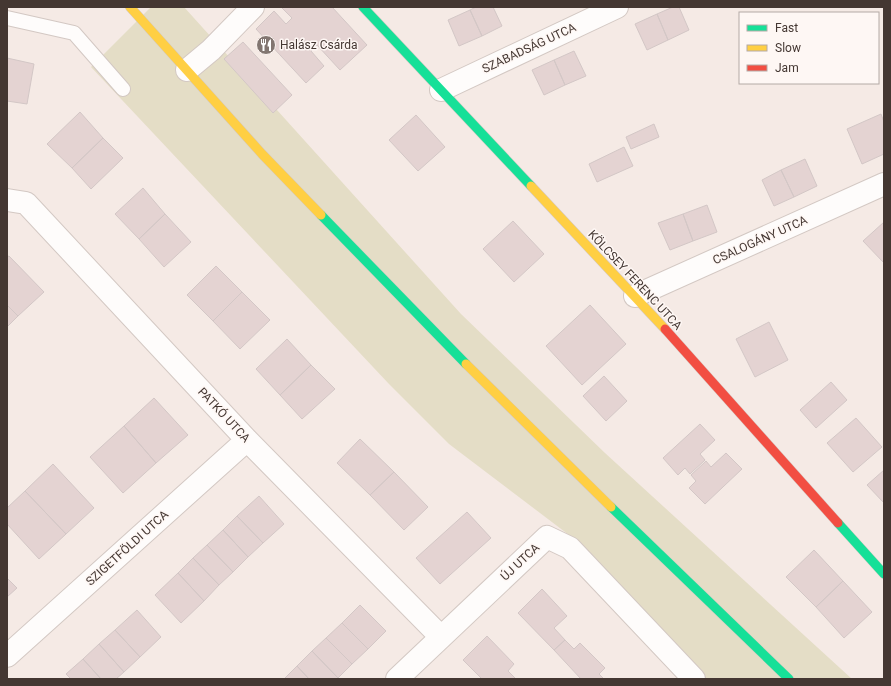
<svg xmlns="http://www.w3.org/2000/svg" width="891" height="686" viewBox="0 0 891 686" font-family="Roboto,sans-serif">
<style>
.green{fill:#e4ddc6}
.building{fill:#e4d3d2;stroke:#d3c7c6}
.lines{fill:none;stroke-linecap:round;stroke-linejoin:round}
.lane-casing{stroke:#d3c8c3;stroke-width:16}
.street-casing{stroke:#d3c8c3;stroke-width:24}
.fast-casing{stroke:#d3c8c3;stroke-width:10}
.slow-casing{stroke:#d3c8c3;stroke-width:10}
.jam-casing{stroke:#d3c8c3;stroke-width:10}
.lane{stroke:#fefcfb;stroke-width:14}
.street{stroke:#fefcfb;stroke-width:22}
.fast{stroke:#16e098;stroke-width:9}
.slow{stroke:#ffcf43;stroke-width:9}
.jam{stroke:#f24e42;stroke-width:9}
.labels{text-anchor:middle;stroke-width:3;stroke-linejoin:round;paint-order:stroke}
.poi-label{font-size:12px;fill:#443732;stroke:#fef7f4;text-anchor:start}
.street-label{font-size:12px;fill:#443732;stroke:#fef7f4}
</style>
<rect width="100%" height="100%" fill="#f5eae5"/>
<path class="green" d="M151,7H184L461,314L605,453L852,679H705L573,538L449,444L389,384L91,67Z"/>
<path class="building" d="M281,7H332L367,45L340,70L317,45L311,51L324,66L306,83L256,29L274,11L286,24L292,18Z
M476,7H493L502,26L482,36L470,10Z
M673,7H679L689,30L668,40L657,14Z
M470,10L482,36L459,46L448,20Z
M657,14L668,40L647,50L635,24Z
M243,42L292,95L273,113L224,59Z
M574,51L586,76L565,85L554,60Z
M7,58L34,64L27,104L7,101Z
M554,60L565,85L544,95L532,70Z
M80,112L103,138L72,168L47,144Z
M881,114L884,122V154L862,164L847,129Z
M416,115L445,147L418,171L389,140Z
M654,124L659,137L631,149L626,137Z
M103,138L123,158L91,189L72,168Z
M624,147L633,166L597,182L589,164Z
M805,159L817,186L794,197L781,170Z
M781,170L794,197L774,206L762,180Z
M143,188L165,214L139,239L115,214Z
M707,205L717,232L693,241L683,214Z
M165,214L191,242L164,267L139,239Z
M683,214L693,241L670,250L658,223Z
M513,221L544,254L514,282L483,249Z
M884,222V263L863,241Z
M9,256L44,292L18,316L7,305V257Z
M216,266L242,292L213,321L187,295Z
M242,292L270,320L240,349L213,321Z
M7,305L18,316L7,327Z
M590,305L626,344L582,385L546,346Z
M769,322L788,360L755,377L736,339Z
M287,339L311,365L280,395L256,369Z
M311,365L335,389L302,419L280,395Z
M604,376L627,401L606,421L583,396Z
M831,382L847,400L816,428L800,410Z
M154,398L188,435L156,463L124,426Z
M856,418L882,447L853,472L827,443Z
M700,424L715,440L700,454L705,460L690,474L685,468L678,475L663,458Z
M124,426L156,463L123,493L90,457Z
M360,439L394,472L370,495L337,463Z
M726,453L742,469L705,504L689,488L696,481L691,475L706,461L711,467Z
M53,464L94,508L66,534L25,491Z
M884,470V503L867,485Z
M394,472L428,507L404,530L370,495Z
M25,491L66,534L39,559L7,524V508Z
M259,496L284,524L263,543L237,516Z
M467,512L491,538L440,584L416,558Z
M237,516L263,543L248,557L223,530Z
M223,530L248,557L233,572L207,545Z
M207,545L233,572L219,585L193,558Z
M814,550L843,581L816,607L786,577Z
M193,558L219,585L204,601L178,573Z
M178,573L204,601L181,623L155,595Z
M7,578L17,588L7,597Z
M843,581L872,612L844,638L816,607Z
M542,589L567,616L554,628L565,640L554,650L518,613Z
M360,605L386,631L368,649L342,623Z
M137,610L161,637L140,657L115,630Z
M342,623L368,649L352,664L326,638Z
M115,630L140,657L124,672L99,644Z
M487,636L514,664L508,671L516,679H482L463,660Z
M326,638L352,664L338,678L312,651Z
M565,640L574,649L580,643L605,668L599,674L604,679H581L554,650Z
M99,644L124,672L116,679H101L83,659Z
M312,651L338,678L337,679H309L297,666Z
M83,659L101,679H71L66,674Z
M297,666L309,679H284Z"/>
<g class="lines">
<g class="lane-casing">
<path id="lane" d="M7,18L74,33L123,89"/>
</g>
<g class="street-casing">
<path id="street" d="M187,70L211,50L253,7
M441,90L617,7
M7,200L26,203L247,440L440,636
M635,296L884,184
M7,656L247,440
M397,679L547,537L570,548L694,679"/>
</g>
<g class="fast-casing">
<path id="fast" d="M363,7L531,186
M321,215L466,364
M611,507L789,679
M838,523L884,574"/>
</g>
<g class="slow-casing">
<path id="slow" d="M130,7L262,154L321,215
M531,186L665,329
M466,364L611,507"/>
</g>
<g class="jam-casing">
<path id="jam" d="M665,329L838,523"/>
</g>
<use href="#lane" class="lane"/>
<use href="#street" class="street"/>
<use href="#fast" class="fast"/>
<use href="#slow" class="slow"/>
<use href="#jam" class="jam"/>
</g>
<defs>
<g id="restaurant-disc" transform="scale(1)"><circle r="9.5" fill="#827671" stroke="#fef7f4"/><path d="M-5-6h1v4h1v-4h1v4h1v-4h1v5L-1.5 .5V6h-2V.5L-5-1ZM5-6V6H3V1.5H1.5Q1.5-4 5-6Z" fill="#fff"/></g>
</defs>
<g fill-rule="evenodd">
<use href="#restaurant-disc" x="266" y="45"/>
</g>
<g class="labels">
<g class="poi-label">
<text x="280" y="49">Halász Csárda</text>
</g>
<g class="street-label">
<text transform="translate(529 48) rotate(-25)" y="4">SZABADSÁG UTCA</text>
<text transform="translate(760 240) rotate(-24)" y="4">CSALOGÁNY UTCA</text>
<text transform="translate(635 280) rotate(47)" y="4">KÖLCSEY FERENC UTCA</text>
<text transform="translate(224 415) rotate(47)" y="4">PATKÓ UTCA</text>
<text transform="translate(127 548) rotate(-42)" y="4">SZIGETFÖLDI UTCA</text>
<text transform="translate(520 562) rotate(-43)" y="4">ÚJ UTCA</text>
</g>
</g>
<rect width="891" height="686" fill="none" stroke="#443732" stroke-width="16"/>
<rect x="739" y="12" width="140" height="72" fill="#fef7f4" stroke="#b4aaa6"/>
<rect x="747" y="25" width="20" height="6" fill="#16e098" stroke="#b4aaa6"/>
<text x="775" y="32" font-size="12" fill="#443732">Fast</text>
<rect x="747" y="45" width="20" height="6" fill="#ffcf43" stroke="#b4aaa6"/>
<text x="775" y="52" font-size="12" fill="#443732">Slow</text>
<rect x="747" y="65" width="20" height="6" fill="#f24e42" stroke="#b4aaa6"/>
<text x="775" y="72" font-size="12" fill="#443732">Jam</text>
</svg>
